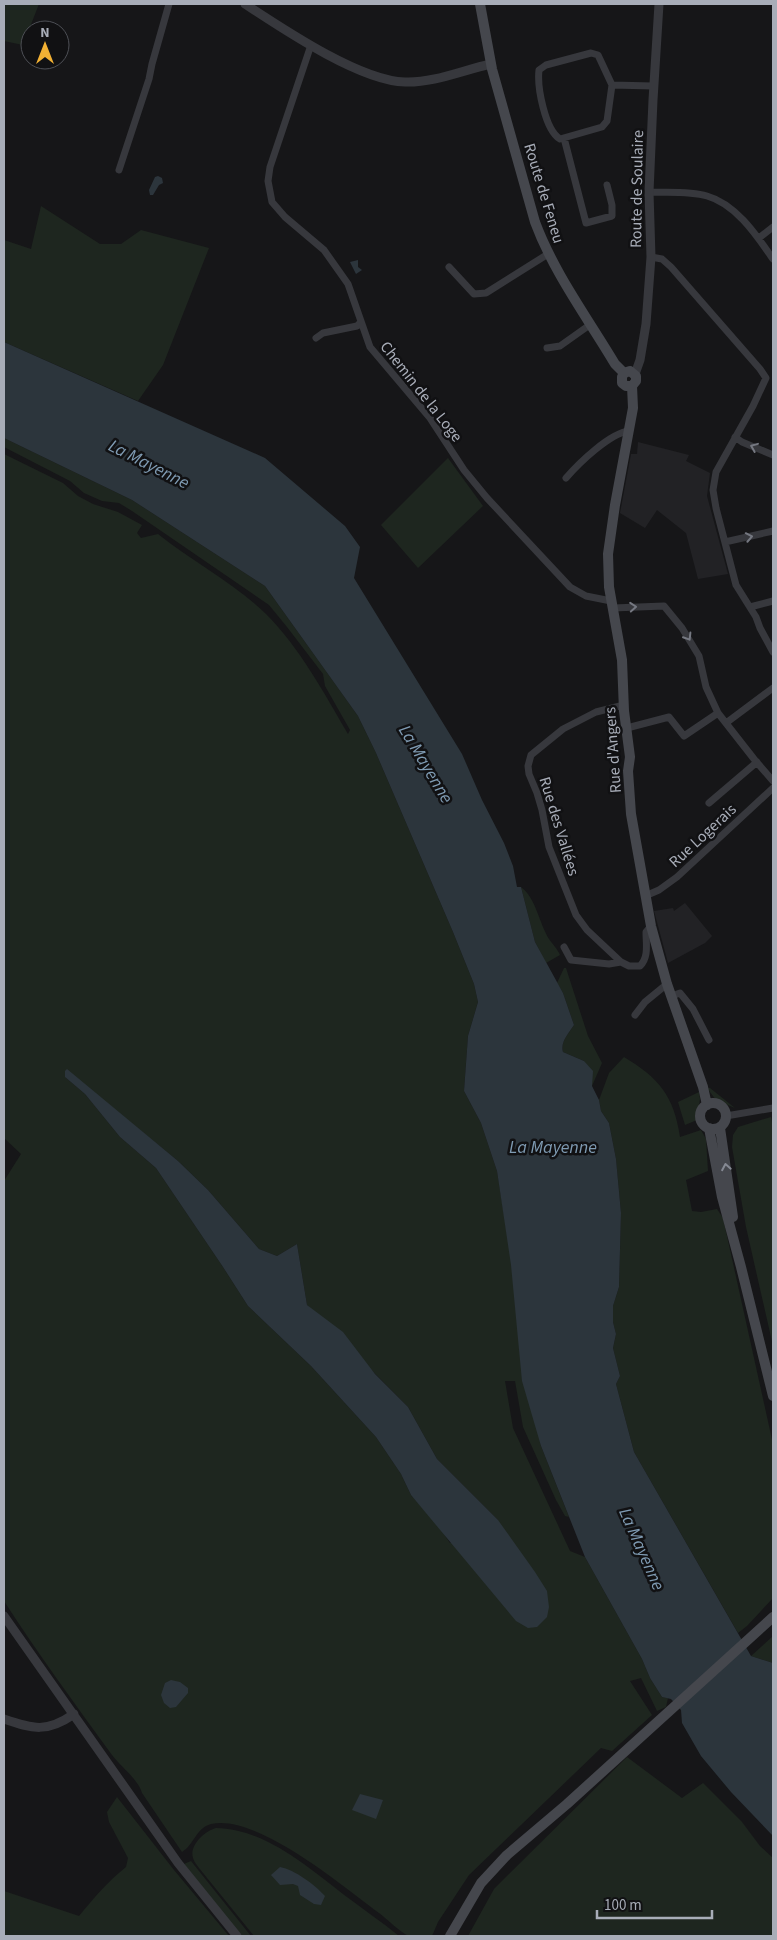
<svg xmlns="http://www.w3.org/2000/svg" width="777" height="1940" viewBox="0 0 777 1940" font-family="'Source Sans 3',sans-serif">
<style>
.built{fill:#222225}
.green{fill:#1e261f;fill-rule:evenodd}
.water{fill:#2c353c}
.lines{fill:none;stroke-linecap:round;stroke-linejoin:round}
.minor{stroke:#37383d;stroke-width:7}
.tertiary{stroke:#37383d;stroke-width:9}
.secondary{stroke:#45474d;stroke-width:10}
.oneway{stroke:#757881}
.oneway2{stroke:#858993}
.labels{text-anchor:middle;stroke-width:5;stroke-linejoin:round;paint-order:stroke}
.street-label{font-size:16px;fill:#a8adb8;stroke:#111113}
.water-label{font-size:18px;font-style:italic;fill:#7f9bb3;stroke:#111113}
</style>
<rect width="100%" height="100%" fill="#161618"/>
<path class="built" d="M638,442L689,455L686,461L710,473L707,496L728,574L698,579L686,533L657,510L645,528L620,513L631,454H637Z
M685,903L712,936L705,943L668,963L654,911L673,908L674,911Z"/>
<path class="green" d="M4,4H39L23,45L4,41Z
M41,206L100,244H121L141,230L209,248L163,365L138,401L4,342V240L31,249Z
M4,438L132,500L265,586L358,716L376,753L453,932L474,984L478,1002L468,1036L464,1091L481,1123L497,1171L541,1446L569,1517L565,1516L556,1500L523,1427L515,1381H505L513,1428L570,1551L585,1557L642,1659L650,1678L662,1697L668,1698L666,1707L657,1711L641,1678L630,1681L652,1715L612,1751L601,1748L469,1875L438,1922L432,1936C426,1936 415,1938 409,1936C401,1933 387,1919 379,1913C344,1887 256,1813 211,1824C196,1828 194,1845 182,1852L142,1793C138,1779 121,1767 112,1755C75,1704 38,1654 4,1601V1181L21,1154L4,1138V454L63,483L78,496L93,504L118,512L142,525L137,533L141,538L158,534C193,562 234,583 266,614C300,648 324,693 348,734L350,730L325,686L323,674L287,627L269,605L132,511L119,503L102,501L84,493L70,481L4,447ZM65,1077L114,1109L178,1161L208,1190L259,1249L277,1256L297,1244L307,1305L408,1407L437,1459L498,1520L450,1543L437,1524L411,1495L401,1474L376,1437L311,1366L248,1306L223,1267L156,1168L120,1137L85,1094Z
M448,458L483,506L418,568L381,525Z
M521,887C536,898 539,923 549,939C553,945 557,948 560,955L546,963L535,942Z
M564,968H566L588,1036L602,1063L592,1086L584,1061L563,1052C560,1042 569,1033 574,1025L563,993L557,983Z
M624,1057C659,1078 674,1096 680,1137L701,1130L706,1139L708,1171L686,1180L692,1211L701,1212L717,1209L723,1218L773,1444V1598L747,1626L738,1633L634,1452L616,1384L620,1376L613,1348L616,1334L613,1322V1306L619,1287L621,1213L616,1159L609,1123L601,1111L599,1100L609,1073Z
M707,1088H710L735,1108L716,1100Z
M699,1092L700,1099L697,1120L685,1125L678,1102Z
M771,1117L773,1128V1346L746,1227L732,1147L733,1135L738,1127Z
M773,1636V1663L751,1656Z
M627,1757L682,1798L703,1783L742,1822L760,1846L773,1858V1936H468L494,1889Z
M117,1797L174,1870L229,1936H4V1891L79,1916C94,1898 108,1881 126,1867L128,1858L109,1822L107,1812Z
M216,1828C266,1829 309,1868 347,1897C364,1910 382,1922 399,1936H254L199,1868C197,1865 194,1862 193,1858C189,1845 205,1831 216,1828Z
M191,1861L251,1936H241L184,1864Z"/>
<path class="water" d="M158,176L162,178L163,183L159,185L153,195H150L149,190L155,177Z
M358,260V267L362,270L356,274L350,262Z
M4,342L265,458L345,526L360,547L354,578L462,754L482,800L504,843L513,866L517,887H521L535,942L563,993L574,1025C569,1033 560,1042 563,1052L584,1061L593,1071L592,1086L599,1100L601,1111L609,1123L616,1159L621,1213L619,1287L613,1306V1322L616,1334L613,1348L620,1376L616,1384L634,1452L751,1656L773,1663V1836L731,1792L701,1756L682,1723L681,1710L671,1699L662,1697L650,1678L642,1659L585,1557L541,1446L522,1381L511,1265L497,1171L481,1123L464,1091L468,1036L478,1002L474,984L453,932L376,753L358,716L265,586L132,500L4,438Z
M67,1069L178,1161L208,1190L259,1249L277,1256L297,1244L307,1305L343,1332L375,1374L408,1407L437,1459L498,1520L535,1572L547,1591L549,1607L547,1617L537,1627L528,1628L516,1621L411,1495L401,1474L376,1437L311,1366L248,1306L223,1267L156,1168L120,1137L85,1094L65,1077V1071Z
M171,1680L180,1682L188,1688V1693L176,1707L170,1708L164,1703L161,1695L165,1683Z
M360,1794L383,1800L376,1819L352,1810Z
M280,1867C295,1870 314,1884 325,1896L321,1905L314,1904L300,1895L298,1886L293,1884L280,1885L271,1875Z"/>
<g class="lines">
<path class="minor" d="M311,45L270,167L268,181L272,202L285,217L324,250L348,284L370,347L430,418L464,470L487,498L570,587L586,596L611,601
M591,53L598,55L612,85L607,121L602,127L560,139C545,130 537,87 539,70L546,65Z
M612,85L653,86
M564,138L586,223L612,216V205L607,185
M119,170L149,79L152,64L169,4
M649,192C668,193 689,191 707,196C736,204 757,236 773,259
M759,238L773,227
M651,257L662,259L671,267L760,369L766,378L753,406L716,472L713,490L716,508L736,585L756,617L760,628L773,652
M449,267L474,294L486,293L548,254
M316,338L323,333L357,326L360,323
M547,348L560,346L591,324
M735,437L742,442L773,455
M566,478C579,463 610,433 629,431
M725,542L773,531
M750,607L773,601
M613,608L664,606L682,628L699,656L706,687L718,713L754,759L773,781
M624,705L596,712L563,729L531,755L528,766L529,774L537,793L542,810L549,847L576,915L587,930L621,962L629,966H640C649,957 646,944 646,932L651,926
M726,723L773,688
M627,728L669,717L684,736L718,713
M709,803L757,762
M645,896L659,890L677,877L773,788
M564,947L571,960L609,964L621,962
M672,996L680,993L693,1009L709,1040
M635,1015L645,1002L667,984
M726,1116L773,1108"/>
<path class="tertiary" d="M245,4C283,29 360,81 405,82C434,83 463,70 491,64
M635,374L640,360L646,324L651,257L649,192L653,100L659,4
M4,1616L178,1863L237,1936
M4,1719C33,1729 47,1733 74,1714"/>
<path class="secondary" d="M480,4L492,69L535,222C554,273 587,317 615,364L624,373
M624,373L630,371L636,376V381L632,386
M624,373L622,377V383L626,386H632
M632,386L633,408L615,505L608,554L609,587L622,660L624,711L630,757L628,771L631,814L651,926L667,984L703,1087L707,1105
M700 1116a13 13 0 1 1 26 0a13 13 0 1 1-26 0Z
M709,1128L722,1197L741,1267L773,1396
M720,1128L733,1217
M450,1936L481,1883L507,1855L567,1804L773,1617"/>
</g>
<defs><path id="oneway-chevron" d="M-2-3.5L2.5 0L-2 3.5" fill="none" stroke-width="1.6" stroke-linecap="round" stroke-linejoin="round" transform="scale(1.25)"/></defs>
<g class="oneway">
<use href="#oneway-chevron" transform="translate(754 447) rotate(-158)"/>
<use href="#oneway-chevron" transform="translate(749 537) rotate(-11)"/>
<use href="#oneway-chevron" transform="translate(633 607) rotate(-4)"/>
<use href="#oneway-chevron" transform="translate(688 637) rotate(58)"/>
</g>
<use class="oneway2" href="#oneway-chevron" transform="translate(726 1167) rotate(-100)"/>
<g class="labels">
<g class="street-label">
<text transform="translate(636 189) rotate(-89)" y="6">Route de Soulaire</text>
<text transform="translate(545 193) rotate(73)" y="6">Route de Feneu</text>
<text transform="translate(422 391) rotate(52)" y="6">Chemin de la Loge</text>
<text transform="translate(612 750) rotate(-94)" y="6">Rue d'Angers</text>
<text transform="translate(560 826) rotate(73)" y="6">Rue des Vallées</text>
<text transform="translate(702 835) rotate(-43)" y="6">Rue Logerais</text>
</g>
<g class="water-label">
<text transform="translate(149 464) rotate(27)" y="6">La Mayenne</text>
<text transform="translate(426 764) rotate(59)" y="6">La Mayenne</text>
<text x="553" y="1153">La Mayenne</text>
<text transform="translate(642 1549) rotate(66)" y="6">La Mayenne</text>
</g>
</g>
<rect width="777" height="1940" fill="none" stroke="#a8adb8" stroke-width="10"/>
<g transform="translate(45 45)"><circle r="24" fill="#111113" stroke="#4d4f55"/>
<path d="M0-4L9 19L0 12L-9 19Z" fill="#f2b134"/>
<text y="-8" font-size="14" font-weight="bold" text-anchor="middle" fill="#a8adb8">N</text>
</g>
<path d="M597 1910v8h115v-8" fill="none" stroke="#a8adb8" stroke-width="2.5"/>
<text x="604" y="1910" font-size="15" fill="#a8adb8" stroke="#111113" stroke-width="4" paint-order="stroke">100 m</text>
</svg>
